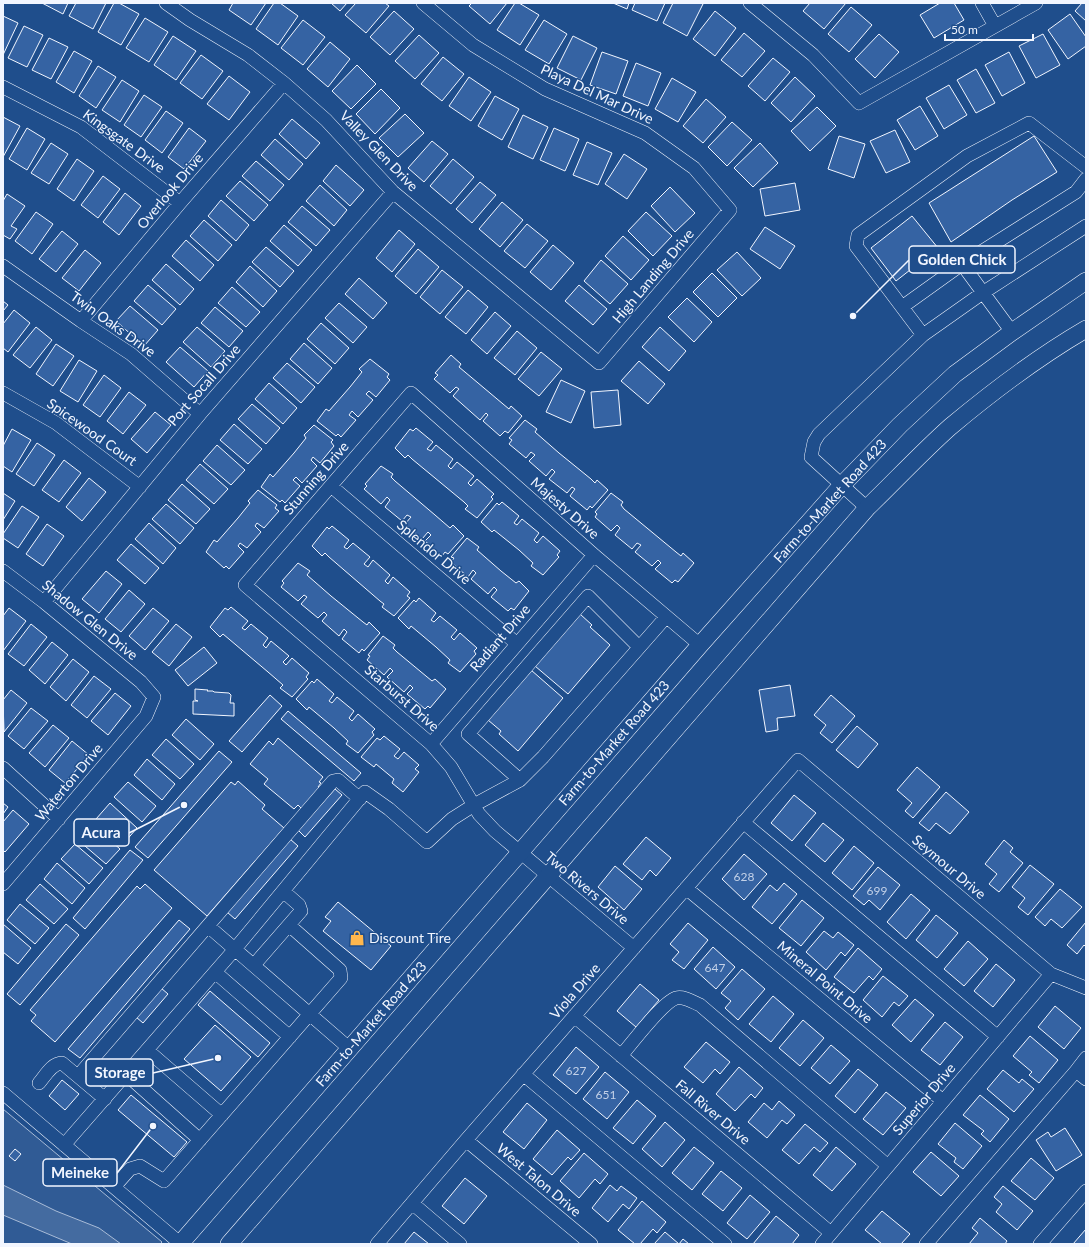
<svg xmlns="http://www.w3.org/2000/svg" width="1089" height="1247" viewBox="0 0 1089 1247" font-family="Lato,sans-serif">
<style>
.built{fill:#305b95;stroke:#a8bbd7}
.water{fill:#446ba0;stroke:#a8bbd7}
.building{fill:#3563a3;stroke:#f2f6ff}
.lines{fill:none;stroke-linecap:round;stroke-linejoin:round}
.minor-casing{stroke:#f2f6ff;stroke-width:14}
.major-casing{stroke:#f2f6ff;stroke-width:18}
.minor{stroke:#1f4e8c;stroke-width:13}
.major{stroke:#1f4e8c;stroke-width:17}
.labels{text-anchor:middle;stroke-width:3;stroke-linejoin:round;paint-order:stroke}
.number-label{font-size:12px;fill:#c3d1e8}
.street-label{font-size:14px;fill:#f2f6ff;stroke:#1f4e8c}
.poi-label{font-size:14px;fill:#f2f6ff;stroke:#1f4e8c;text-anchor:start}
.leader{fill:none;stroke:#f2f6ff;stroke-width:1.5}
.callout-dot{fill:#f2f6ff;stroke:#1f4e8c;stroke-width:1.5}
.callout{fill:#1f4e8c;stroke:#f2f6ff;stroke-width:1.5}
.callout-label{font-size:15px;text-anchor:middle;font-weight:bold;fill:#f2f6ff}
</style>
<rect width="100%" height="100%" fill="#1f4e8c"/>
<path class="built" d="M3,1109L162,1242L160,1244H3Z"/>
<path class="water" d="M3,1185L56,1211L99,1228L121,1244H72L3,1215Z"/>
<path class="building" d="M42,3H68L63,14Z
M76,3H106L93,29L69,16Z
M114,3H119L139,14L121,45L98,32Z
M233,3H266L251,25L229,10Z
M274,3H280L298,16L278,45L256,29Z
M331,3H347L340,11Z
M356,3H385L389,6L366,33L345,15Z
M472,3H507L490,24L469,6Z
M515,3H519L539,15L520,45L497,30Z
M613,3H629L627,9Z
M635,3H665L657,21L632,10Z
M673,3H701L703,4L687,36L663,23Z
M810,3H846L824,29L803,11Z
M940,3H954L964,20L934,38L920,15Z
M1082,3H1086V21L1075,11Z
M851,7L872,25L849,52L828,34Z
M394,11L414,29L390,55L370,37Z
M715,11L736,28L715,56L693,39Z
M1070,14L1086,37V46L1068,59L1048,30Z
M3,16L18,23L3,55Z
M145,18L168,32L149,62L126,48Z
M303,20L325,37L303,65L281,48Z
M544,20L567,34L549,64L525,50Z
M24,26L43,35L27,67L8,58Z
M744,33L765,51L742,77L721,60Z
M879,34L899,52L875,78L855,59Z
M1043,34L1060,65L1036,78L1019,46Z
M419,35L439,53L415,79L395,61Z
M173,36L196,51L176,80L154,65Z
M573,36L597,48L581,80L557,68Z
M49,38L68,47L51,79L32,70Z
M330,42L350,59L328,87L307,69Z
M74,51L92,61L74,93L56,82Z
M602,52L628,61L616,94L590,85Z
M1009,52L1025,83L1002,96L985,65Z
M201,55L223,71L202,99L180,83Z
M443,57L464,74L442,101L421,84Z
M773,58L790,72L765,101L748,86Z
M636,63L661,73L648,106L623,96Z
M357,65L376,84L351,109L332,91Z
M98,66L116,77L96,108L79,96Z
M976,69L995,103L976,113L957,80Z
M229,76L250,92L229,120L207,104Z
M469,77L491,92L471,121L449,106Z
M795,77L815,96L791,122L771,103Z
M672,78L696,92L678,122L655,109Z
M122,80L139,91L120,122L102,110Z
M949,85L967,115L944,129L926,98Z
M381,89L400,108L375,134L356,114Z
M144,95L162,107L141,137L124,125Z
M495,96L519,109L502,140L478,126Z
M706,99L726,117L703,143L683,126Z
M920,106L938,136L915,150L897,120Z
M817,107L836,126L810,151L791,131Z
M166,111L183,123L162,153L145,140Z
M405,114L424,133L398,157L379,138Z
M523,115L548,127L533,159L508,147Z
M3,117L20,126L3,157Z
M292,119L320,143L306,159L279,134Z
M732,122L752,140L727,166L708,147Z
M27,128L45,139L27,170L9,159Z
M189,128L206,141L184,169L168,157Z
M554,128L579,139L565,171L540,160Z
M895,130L910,162L886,173L870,141Z
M839,136L865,144L854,178L828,169Z
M1034,136L1057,172L1012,200L951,242L929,203Z
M275,139L303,164L289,180L261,155Z
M432,141L448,154L424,182L408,168Z
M587,142L612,153L598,185L573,175Z
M51,143L68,154L49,184L31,173Z
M760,143L778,163L753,187L734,168Z
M624,154L647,169L627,199L605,184Z
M77,159L94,171L74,201L57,189Z
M453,159L474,177L451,204L430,186Z
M256,161L284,185L270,201L242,176Z
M336,165L364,190L350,206L323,181Z
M103,176L120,189L98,218L81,205Z
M240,181L268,205L254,221L226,196Z
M480,182L496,195L472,223L456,209Z
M795,183L800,210L765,216L760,189Z
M320,185L347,210L334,226L306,201Z
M670,187L695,213L675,232L651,206Z
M125,193L141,206L119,235L103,222Z
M7,194L25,206L11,226L17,229L10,239L3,235V201Z
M221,200L249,225L236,241L208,216Z
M502,202L523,220L500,247L479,229Z
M302,206L330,230L316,246L288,222Z
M36,212L53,224L32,254L15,241Z
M646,212L672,236L653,256L628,231Z
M912,216L938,248L896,281L871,248Z
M204,220L232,245L218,261L190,236Z
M527,224L548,241L525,268L504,251Z
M284,225L312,250L298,266L270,241Z
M765,227L795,246L780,269L750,249Z
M399,230L415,244L392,272L376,258Z
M62,231L78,244L56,272L39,259Z
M623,236L649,260L631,280L605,256Z
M186,240L214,265L200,281L172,256Z
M553,245L574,263L551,290L530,272Z
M266,247L294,271L280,287L252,262Z
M418,249L439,267L416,294L395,276Z
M85,250L101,263L79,291L62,278Z
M737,252L761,278L742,296L717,270Z
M601,260L628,284L610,304L584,281Z
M166,264L194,289L180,305L152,280Z
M250,266L277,291L263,307L236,282Z
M442,270L463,287L440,314L420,297Z
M712,273L737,298L718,317L693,292Z
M359,278L387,303L373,319L345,294Z
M148,285L176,309L162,325L134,301Z
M579,285L607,309L593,325L565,301Z
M232,287L260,312L246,327L218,303Z
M468,290L488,307L466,334L445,317Z
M687,298L712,322L694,342L668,317Z
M3,301L8,305L3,311Z
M339,303L367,327L353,343L325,318Z
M130,306L158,330L144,346L116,321Z
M215,307L243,331L229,347L201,323Z
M14,310L30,323L8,352L3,348V324Z
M495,312L511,326L487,354L471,340Z
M321,323L349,348L335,364L307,339Z
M36,327L52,340L30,368L13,355Z
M197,327L225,351L211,367L183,342Z
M660,327L686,351L669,371L642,347Z
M517,331L537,348L515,375L494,358Z
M304,343L332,368L318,384L290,359Z
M56,344L74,356L53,386L36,374Z
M180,347L208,371L194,387L166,362Z
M541,352L562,369L539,396L518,379Z
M451,355L461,364L459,367L509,409L511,406L522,416L508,433L505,431L500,436L483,421L488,415L486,413L480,420L453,396L459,389L456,387L450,393L434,379L438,375L435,373Z
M370,359L389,374L387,377L390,380L376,397L369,391L366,394L373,400L358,417L352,411L349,415L356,420L341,437L338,434L336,436L317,421L326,409L329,411L350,387L362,372L359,369Z
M79,360L97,371L78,402L60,391Z
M639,361L665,384L648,404L621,381Z
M287,363L315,387L301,403L273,378Z
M104,375L121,388L100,417L83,405Z
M561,380L585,391L571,423L546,412Z
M269,383L297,408L283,424L255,399Z
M618,390L621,425L594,428L591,392Z
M129,392L146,405L123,434L107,421Z
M252,404L280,428L266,444L238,419Z
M155,412L171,425L147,453L131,439Z
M525,420L537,429L535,432L559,453L591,479L595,483L597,480L608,490L592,508L590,506L587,510L570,496L575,489L572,487L567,493L549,479L555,472L552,469L546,476L529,461L535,455L531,452L526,458L509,444L512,440L509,438Z
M234,424L262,449L248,464L220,440Z
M314,425L333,440L331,442L334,446L320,463L313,457L311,460L317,466L302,483L296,477L293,480L300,486L285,503L282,500L280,502L261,487L270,474L273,477L294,453L306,438L304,435Z
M416,428L433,442L427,449L431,451L436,445L453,459L448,466L451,469L457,462L474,476L468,483L471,486L477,479L494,494L491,497L493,499L477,518L465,509L468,506L464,502L412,459L408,455L405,458L395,448L410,429L413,431Z
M12,429L31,440L12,472L3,466V446Z
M37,443L55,455L34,486L16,474Z
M217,445L245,470L231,485L203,461Z
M64,460L81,473L59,502L42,490Z
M200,464L228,489L214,504L186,480Z
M381,466L393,474L391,477L395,481L435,515L450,528L453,525L464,536L448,554L445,552L442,556L425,541L431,535L428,532L422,539L405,524L411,517L407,515L402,521L385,507L390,500L387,497L381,504L364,489L367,486L365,484Z
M89,478L106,492L82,521L66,507Z
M182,484L210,509L196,524L168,500Z
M258,490L277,505L275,508L279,511L264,528L257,523L255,526L261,532L247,548L240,543L238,546L244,552L229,569L226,566L224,568L206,552L214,540L217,542L238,518L250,503L248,501Z
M3,493L15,501L3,520Z
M611,493L623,502L621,505L624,509L676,552L681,556L683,553L694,563L678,582L675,580L672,583L655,569L661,563L658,560L652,566L635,552L641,545L637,543L632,549L615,535L620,528L617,525L611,531L595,517L597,514L595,512Z
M502,502L519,516L514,523L517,525L522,519L539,533L534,540L537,543L543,536L560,551L557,555L559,557L543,575L531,566L533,563L519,550L494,530L492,532L481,522L497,503L499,505Z
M166,504L194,528L180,544L152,519Z
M22,506L39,517L18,548L3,538V534Z
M149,523L176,548L163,564L135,539Z
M47,524L64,536L43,566L26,554Z
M332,526L349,540L344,547L347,549L353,543L370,557L364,564L368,567L373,560L390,575L385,581L388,584L393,577L410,592L407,596L410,598L394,616L382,607L384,604L380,601L329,557L325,553L322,556L312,546L327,527L329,529Z
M467,538L479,547L477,550L501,571L516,583L519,581L529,591L514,610L511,608L508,611L491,597L497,590L494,587L488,594L471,579L476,573L473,570L468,577L451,562L454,558L451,557Z
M131,544L159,568L145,584L117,560Z
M298,563L310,571L307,575L331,596L363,622L367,625L369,622L380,633L364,651L362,649L359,653L342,639L347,632L344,629L339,636L322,621L327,615L324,612L318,618L301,604L307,597L304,595L298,601L281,587L284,583L282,581Z
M106,571L122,584L99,613L82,599Z
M129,590L145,604L121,632L105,619Z
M419,598L436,613L431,620L434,622L440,616L457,630L451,637L454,640L460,633L477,648L474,651L476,654L460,672L448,663L450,660L436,647L411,626L409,629L398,618L414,600L416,602Z
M231,607L248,621L242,628L245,630L251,624L268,638L263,645L266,648L271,641L289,656L283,662L286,665L292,658L309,673L306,677L308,679L292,697L280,688L283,685L268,672L223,634L220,637L210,627L225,608L228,610Z
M9,608L26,621L3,651V616Z
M153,608L169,621L145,650L129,636Z
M580,614L592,625L590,627L610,645L568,694L535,666Z
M31,624L47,637L24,666L8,654Z
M176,624L192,637L169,666L152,652Z
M383,636L395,645L393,648L397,652L432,681L435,679L446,689L430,708L428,706L425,709L407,694L413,688L410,685L404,692L387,677L393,671L390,668L384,675L367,660L370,656L368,655Z
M52,642L68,655L45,684L29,670Z
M204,647L217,663L188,686L175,670Z
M73,659L89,672L66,701L50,687Z
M531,670L563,698L518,751L499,734L501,731L488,720Z
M94,676L111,689L87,718L71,705Z
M317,679L334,694L329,701L332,703L337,697L354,711L349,718L352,721L358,714L375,729L372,732L374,735L358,753L346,744L348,741L334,728L309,707L307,710L296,699L312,681L314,683Z
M790,685L795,716L777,718L778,730L766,732L759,690Z
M195,689L208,690L207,691H213L214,692L229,693L231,695L230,703H234V716L193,714V701H198L195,700Z
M11,690L27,703L4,732L3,700Z
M115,693L131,706L108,735L91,721Z
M270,695L282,706L242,752L229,741Z
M831,695L855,716L832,743L820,733L826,725L814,715Z
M31,708L48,721L24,749L8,736Z
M288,711L361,773L354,781L281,719Z
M186,719L214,744L200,760L172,735Z
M53,725L69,738L45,767L29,753Z
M857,726L878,744L858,768L836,750Z
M384,736L400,749L394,756L398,759L404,752L419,765L415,769L419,772L403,792L392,783L394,779L376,764L374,767L361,757L377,738L380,740Z
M278,738L323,777L319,782L321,783L318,787L320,789L302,809L298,805L294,809L264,784L268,779L250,764L269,741L273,745Z
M166,739L194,764L180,779L152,755Z
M72,741L89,755L65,783L49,770Z
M219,751L232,762L148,858L135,847Z
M147,759L175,784L162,800L134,775Z
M917,767L940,787L913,818L905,811L912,803L897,790Z
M238,781L265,805L262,809L284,828L207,916L154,870L231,782L235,785Z
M128,782L156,806L142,822L114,797Z
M335,789L342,795L305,837L298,830Z
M946,792L969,812L950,834L936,823L929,831L919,823Z
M794,795L816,813L792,841L771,823Z
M3,803L8,807L3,814Z
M110,803L137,828L124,843L96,819Z
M13,810L29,824L5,852L3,850V822Z
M823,823L844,840L825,862L805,845Z
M92,824L120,849L106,864L78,840Z
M646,837L671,858L656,876L650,870L642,880L623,864Z
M290,839L298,846L235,919L227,912Z
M1004,840L1013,848L1010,852L1023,863L999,892L989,884L997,874L985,864Z
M75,844L103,868L89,884L61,859Z
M854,846L874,863L852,890L832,873Z
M130,850L143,860L85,929L73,918Z
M744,854L767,874L744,900L722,879Z
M57,863L85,888L72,904L44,879Z
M1030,865L1054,884L1028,915L1018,907L1025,898L1012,887Z
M615,866L642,889L624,910L598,887Z
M878,867L900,885L880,910L869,900L864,905L853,896Z
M784,883L797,894L772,924L752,907L770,885L777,891Z
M40,884L68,909L54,924L26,900Z
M145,884L172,908L55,1042L31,1021L36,1015L30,1010L137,886L140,889Z
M1060,889L1082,907L1062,928L1051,919L1045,926L1035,917Z
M911,894L930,910L906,939L887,922Z
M802,900L824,918L801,946L779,928Z
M338,902L391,946L371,970L323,931L331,921L325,917Z
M20,904L49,928L35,944L7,920Z
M936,915L958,933L937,958L916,940Z
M179,920L190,929L80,1058L68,1049Z
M1086,922V947L1084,945L1077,954L1067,945Z
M688,923L708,940L684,969L672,960L679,952L670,944Z
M3,924L31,948L18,964L3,952Z
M66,924L79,935L20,1005L7,994Z
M824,931L833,938L838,932L854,945L845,956L841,952L826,970L806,952Z
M968,941L988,959L964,986L944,969Z
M713,947L735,967L716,989L694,969Z
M858,948L882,969L873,980L869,976L854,993L834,977Z
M996,964L1015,980L993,1007L974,991Z
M742,969L765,989L738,1020L725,1008L731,1001L721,993Z
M883,976L908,996L899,1006L894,1002L882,1017L863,1000Z
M640,984L659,1000L636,1027L617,1011Z
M161,988L168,994L143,1023L136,1017Z
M210,991L270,1043L258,1057L198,1005Z
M773,996L794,1014L771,1042L749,1024Z
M915,999L934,1015L911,1042L892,1025Z
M1055,1006L1081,1028L1064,1049L1038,1027Z
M803,1020L824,1038L800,1066L779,1048Z
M945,1022L963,1037L940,1065L921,1050Z
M215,1025L251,1057L221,1091L184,1059Z
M1030,1036L1058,1060L1039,1083L1029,1075L1032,1072L1013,1056Z
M706,1042L730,1062L720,1074L715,1069L703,1083L684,1067Z
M831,1045L850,1061L830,1084L811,1068Z
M576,1047L599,1067L576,1094L553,1075Z
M739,1067L763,1088L755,1098L751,1094L735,1111L716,1094Z
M858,1069L878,1085L855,1113L835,1096Z
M1003,1070L1019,1083L1022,1079L1034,1089L1014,1112L987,1089Z
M605,1072L629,1092L607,1119L583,1099Z
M62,1080L79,1094L65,1110L49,1096Z
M886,1092L906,1108L883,1135L863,1119Z
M131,1095L187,1142L174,1157L118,1110Z
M980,1095L1009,1119L990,1142L981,1134L984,1131L963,1115Z
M637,1100L656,1116L633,1144L613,1128Z
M779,1101L795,1115L787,1124L782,1120L767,1138L748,1122L764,1103L772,1110Z
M527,1103L547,1120L524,1149L503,1132Z
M665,1122L685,1140L662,1167L642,1149Z
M955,1123L982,1146L963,1169L954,1162L956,1158L938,1144Z
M805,1124L828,1143L820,1152L814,1147L799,1164L782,1150Z
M1065,1128L1082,1155L1056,1171L1036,1140L1048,1132L1051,1137Z
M557,1130L580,1150L571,1160L568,1157L552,1175L533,1159Z
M694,1147L714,1163L692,1190L672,1173Z
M836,1147L856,1164L832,1191L813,1175Z
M15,1149L21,1154L15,1161L9,1156Z
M931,1152L959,1176L941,1196L913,1172Z
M584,1153L608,1174L600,1184L595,1179L579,1198L560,1181Z
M1031,1158L1054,1178L1035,1200L1011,1181Z
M721,1171L742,1188L723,1211L702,1194Z
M465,1178L487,1196L464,1224L442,1206Z
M610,1185L617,1191L621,1186L637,1198L629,1209L623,1204L608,1222L592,1208Z
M1003,1186L1033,1211L1017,1230L996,1212L1002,1204L994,1197Z
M750,1195L770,1212L747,1239L727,1223Z
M642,1201L666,1222L657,1233L653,1229L640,1244H635L618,1230Z
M882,1211L910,1234L901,1244H882L865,1230Z
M776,1216L799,1235L792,1244H753Z
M980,1218L1007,1241L1005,1244H969L978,1233L972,1228Z
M1086,1229V1244H1073Z
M414,1232L429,1244H404Z
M665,1232L679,1244L683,1239L689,1244H654Z"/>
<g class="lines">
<g class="minor-casing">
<path id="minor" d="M166,3L190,20L248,55L284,83L326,120L393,192L599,363L730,210L694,168L645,133L545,89L473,45L423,3
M750,3L813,55L859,103L1036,3
M982,3L995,26
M3,87L81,127L180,203
M1086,167L1029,123L967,156L858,235L856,246L923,335L984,292L1086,226
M962,264L1012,332
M3,266L81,321L131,354L200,414
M902,307L962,264L1076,192L1086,179
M81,321L180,203L284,83
M3,393L56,423L140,487
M331,486L516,643
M867,508L811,457L814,442L819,434L923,335
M3,571L44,602L141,682L154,697L146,716L3,884
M44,602L200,414L393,192
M431,744L594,555
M3,768L59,819
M520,780L468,734L588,596L639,647
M743,822L998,1037
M686,888L943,1101
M208,926L350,1049
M634,948L495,831L479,814L451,767L431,744L245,585L411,393L594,555L700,645
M254,965L301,911L299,905L283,891
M215,972L290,1037
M574,1016L831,1233
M147,1050L222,1115
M621,1056C631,1044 663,1002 676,998C684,996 693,1002 700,1005L888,1166
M1086,1058L1076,1071L1086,1079
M126,1074L200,1140
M523,1074L725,1244
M78,1076L333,781L338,780L360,799
M39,1083C45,1076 52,1063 62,1063L105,1099
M3,1093L181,1244
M466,1140L591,1244
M64,1145L235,949L365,792L389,809L427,842L452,819L474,805L520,780L543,757L666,617
M114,1187L130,1169L140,1166L164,1181L341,978L340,970L289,925
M412,1203L460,1244
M377,1244L466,1140L798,760L1051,974L1086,988
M822,1244L1051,974
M926,1244L1076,1071
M1040,1244L1086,1191"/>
</g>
<g class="major-casing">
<path id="major" d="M180,1244L700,645L842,485L900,425L955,374L1012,332L1086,281
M229,1244L867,508C895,481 921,453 950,427C993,391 1038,357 1086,329"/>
</g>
<use href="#minor" class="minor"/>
<use href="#major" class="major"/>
</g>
<defs>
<g id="shop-bare" transform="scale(1.2)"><path d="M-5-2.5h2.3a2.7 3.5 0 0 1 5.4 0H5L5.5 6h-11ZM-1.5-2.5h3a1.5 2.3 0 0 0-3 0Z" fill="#ffb74d" stroke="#1f4e8c" stroke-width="2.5" paint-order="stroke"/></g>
</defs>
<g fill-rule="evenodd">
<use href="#shop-bare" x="357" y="938"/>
</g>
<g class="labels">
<g class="number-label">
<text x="744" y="881">628</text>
<text x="877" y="895">699</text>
<text x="715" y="972">647</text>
<text x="576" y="1075">627</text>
<text x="606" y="1099">651</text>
</g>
<g class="street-label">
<text transform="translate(597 94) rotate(25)" y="5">Playa Del Mar Drive</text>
<text transform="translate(124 141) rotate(36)" y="5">Kingsgate Drive</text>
<text transform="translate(379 151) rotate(46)" y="5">Valley Glen Drive</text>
<text transform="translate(170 191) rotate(-50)" y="5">Overlook Drive</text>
<text transform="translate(653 276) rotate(-50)" y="5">High Landing Drive</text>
<text transform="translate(113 324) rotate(36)" y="5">Twin Oaks Drive</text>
<text transform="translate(204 385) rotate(-49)" y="5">Port Socall Drive</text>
<text transform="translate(92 432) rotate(35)" y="5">Spicewood Court</text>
<text transform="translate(316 478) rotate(-49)" y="5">Stunning Drive</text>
<text transform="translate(830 501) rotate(-48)" y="5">Farm-to-Market Road 423</text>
<text transform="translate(565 508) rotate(41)" y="5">Majesty Drive</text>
<text transform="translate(434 552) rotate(40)" y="5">Splendor Drive</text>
<text transform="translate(90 620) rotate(39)" y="5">Shadow Glen Drive</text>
<text transform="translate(500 638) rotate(-49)" y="5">Radiant Drive</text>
<text transform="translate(402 698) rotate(41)" y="5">Starburst Drive</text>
<text transform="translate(614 743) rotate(-49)" y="5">Farm-to-Market Road 423</text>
<text transform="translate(69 782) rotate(-50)" y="5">Waterton Drive</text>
<text transform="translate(949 867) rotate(40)" y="5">Seymour Drive</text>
<text transform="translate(587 888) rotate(40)" y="5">Two Rivers Drive</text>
<text transform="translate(825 982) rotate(40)" y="5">Mineral Point Drive</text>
<text transform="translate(575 991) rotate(-49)" y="5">Viola Drive</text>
<text transform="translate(371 1024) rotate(-49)" y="5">Farm-to-Market Road 423</text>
<text transform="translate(924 1099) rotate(-50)" y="5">Superior Drive</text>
<text transform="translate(713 1112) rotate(40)" y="5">Fall River Drive</text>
<text transform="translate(539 1180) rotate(40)" y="5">West Talon Drive</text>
</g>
<g class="poi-label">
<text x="369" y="943">Discount Tire</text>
</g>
</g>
<path class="leader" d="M853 316L909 260M184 805L129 833M218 1058L153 1073M153 1126L117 1173"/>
<g class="callout-dot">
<circle cx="853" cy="316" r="4"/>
<circle cx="184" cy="805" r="4"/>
<circle cx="218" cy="1058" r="4"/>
<circle cx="153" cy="1126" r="4"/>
</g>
<g class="callout">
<rect x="909" y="246" width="106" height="27" rx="4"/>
<rect x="74" y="819" width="55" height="27" rx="4"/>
<rect x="86" y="1059" width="67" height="27" rx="4"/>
<rect x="43" y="1159" width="74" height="27" rx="4"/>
</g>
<g class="callout-label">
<text x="962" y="265">Golden Chick</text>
<text x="101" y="838">Acura</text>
<text x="120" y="1078">Storage</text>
<text x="80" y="1178">Meineke</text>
</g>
<rect width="1089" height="1247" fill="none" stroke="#f2f6ff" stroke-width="8"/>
<path d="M945 34v6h88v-6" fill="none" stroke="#f2f6ff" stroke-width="2"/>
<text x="951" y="34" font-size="12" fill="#f2f6ff" stroke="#1f4e8c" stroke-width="3" paint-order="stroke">50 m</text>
</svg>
